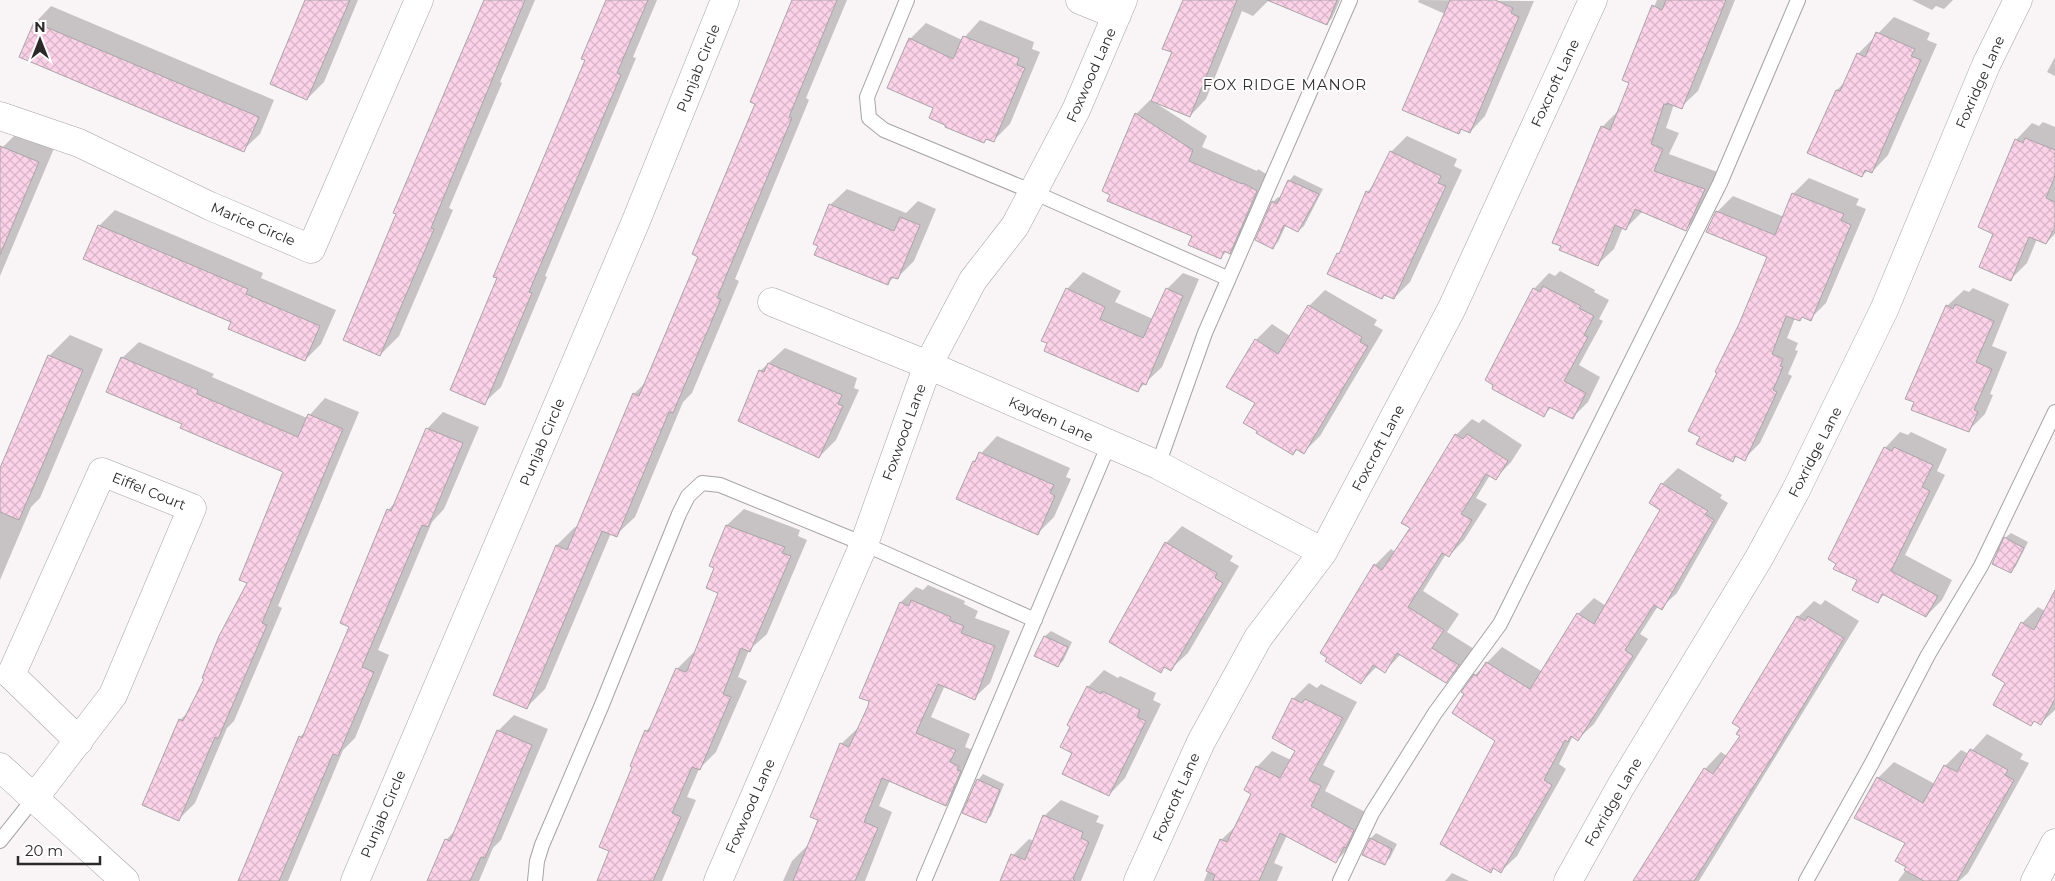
<svg xmlns="http://www.w3.org/2000/svg" width="2055" height="881" viewBox="0 0 2055 881" font-family="Montserrat,sans-serif">
<style>
.shadow{fill:#0003}
.building{fill:url(#building-cross-hatch);stroke:#aaa5a7}
.lines{fill:none;stroke-linecap:round;stroke-linejoin:round}
.lane-casing{stroke:#a8a3a5;stroke-width:16}
.street-casing{stroke:#a8a3a5;stroke-width:29}
.secondary-casing{stroke:#a8a3a5;stroke-width:29}
.lane{stroke:#fff;stroke-width:14}
.street{stroke:#fff;stroke-width:28}
.secondary{stroke:#fff;stroke-width:28}
.labels{text-anchor:middle;stroke-width:4;stroke-linejoin:round;paint-order:stroke}
.street-label{font-size:14px;fill:#2b292a;stroke:#fff}
.neighbourhood-label{font-size:15px;letter-spacing:1px;fill:#343032;stroke:#fff}
</style>
<defs>
<pattern id="building-cross-hatch" width="8" height="8" patternUnits="userSpaceOnUse" patternTransform="scale(1.25)"><rect width="8" height="8" fill="#fcd2e8"/><path d="M0 0l8 8M0 8l8-8" fill="none" stroke="#d8b4c7"/></pattern>
</defs>
<rect width="100%" height="100%" fill="#f9f4f6"/>
<path class="shadow" d="M307,0H358L324,82L307,99Z
M485,0H535L500,82L502,83L449,208L453,210L399,336L380,355Z
M607,0H657L633,57L636,58L545,276L547,277L501,387L484,403L586,59Z
M793,0H847L806,98L809,100L735,279L739,281L692,393L683,402L635,517L616,535L611,533L545,689L527,707L557,545L575,527L578,528L634,394L647,381L699,256Z
M1184,0H1269L1253,16L1242,11L1206,99L1190,116L1154,102L1207,136L1202,147L1257,171L1258,169L1271,177L1244,238L1230,253L1227,251L1221,257L1194,236L1104,191L1136,114L1150,100L1152,101L1173,52Z
M1307,0H1340L1332,18L1327,24Z
M1419,0L1534,1L1485,116L1470,132L1462,129L1458,133L1445,14L1418,2Z
M1657,0H1735L1698,91L1681,107L1674,104L1666,128L1679,133L1669,154L1720,173L1702,213L1686,229L1642,212L1626,228L1623,227L1614,249L1597,265L1602,127L1618,111L1631,83L1623,79Z
M1912,0H1953L1944,9L1936,6L1932,10Z
M51,6L274,100L260,134L243,150L35,23Z
M1894,17L1930,33L1927,40L1937,44L1888,155L1872,172L1868,170L1862,176L1837,90L1846,81L1858,54Z
M980,20L1034,42L1032,49L1040,52L1010,124L994,140L987,138L984,142L935,107L910,39L926,23L962,40Z
M2055,57V76L2047,72Z
M2043,122L2055,127V234L2046,243L2037,239L2027,263L2011,279L1995,233L2016,140L2032,123L2039,126Z
M19,131L55,146L0,276V154L3,147Z
M1407,136L1457,159L1454,166L1462,170L1410,282L1394,298L1386,294L1382,298L1338,254L1342,249L1367,192L1376,183L1391,152Z
M1294,175L1323,189L1304,226L1298,231L1286,225L1278,242L1273,247V202L1278,197L1281,198L1289,181Z
M1809,178L1859,199L1856,205L1866,209L1826,303L1810,319L1803,316L1799,320L1795,318L1787,338L1798,343L1795,350L1798,351L1788,374L1792,376L1760,443L1744,459L1737,456L1733,460L1740,324L1769,256L1717,212L1733,196L1784,217L1793,194Z
M847,189L906,213L918,201L936,209L914,261L897,278L894,277L887,284L830,205Z
M115,210L263,273L261,278L336,310L321,344L305,360L232,322L99,226Z
M1560,271L1595,290L1594,292L1609,300L1599,319L1603,321L1579,365L1600,377L1588,402L1572,418L1552,407L1544,415L1534,289L1549,273L1555,276Z
M1083,272L1121,291L1115,302L1153,319L1167,289L1183,273L1199,279L1162,367L1138,390L1067,289Z
M1973,288L2009,304L1992,346L2007,352L1990,394L1993,395L1985,414L1968,431L1947,306L1964,290L1969,292Z
M1325,290L1377,320L1374,325L1383,330L1320,436L1304,452L1298,449L1293,454L1257,403L1256,340L1272,324L1290,336L1309,306Z
M70,335L103,349L40,498L31,507L0,580V471L49,356Z
M139,342L214,374L212,377L307,418L325,398L359,412L278,606L282,608L234,721L227,728L195,803L179,819L180,720L189,711L249,583L285,472L184,423L122,358Z
M785,348L857,378L854,388L859,390L836,440L819,457L760,371Z
M443,412L479,427L444,509L432,522L378,650L389,655L355,738L343,750L288,881H239L300,737L308,729L350,626L388,510L396,502L427,429Z
M1472,419L1479,423L1483,419L1522,445L1511,462L1496,478L1490,475L1476,498L1487,504L1464,540L1449,556L1446,554L1423,591L1459,614L1447,632L1474,649L1462,666L1446,681L1401,654L1385,671L1377,666L1361,683L1321,653L1375,565L1391,549L1395,552L1412,528L1456,435Z
M1900,432L1908,435L1911,432L1947,449L1937,471L1945,475L1905,555L1952,580L1942,600L1926,616L1885,594L1878,601L1858,580L1885,448Z
M997,436L1070,468L1066,477L1071,479L1054,517L1038,533L958,498L974,461Z
M1678,468L1722,495L1720,498L1728,503L1677,593L1661,608L1658,606L1640,634L1648,639L1594,724L1578,739L1573,736L1559,764L1566,769L1517,856L1501,871L1494,868L1491,871L1497,740L1475,675L1502,647L1543,672L1578,614L1594,598L1606,606L1662,509V484Z
M744,509L800,530L798,536L807,540L767,634L749,650L738,677L747,681L716,752L699,769L687,797L696,800L662,881H598L611,850L634,766L646,731L653,724L677,669L694,652L695,653L719,592L716,567L711,565L727,525Z
M1182,526L1233,556L1230,561L1239,566L1188,653L1171,669L1166,666L1160,671L1166,543Z
M2011,533L2028,542L2016,566L2011,572L2005,538Z
M928,585L965,601L964,604L978,611L975,618L1010,631L990,683L974,698L945,685L931,717L970,734L965,747L973,750L962,789L946,804L890,780L879,806L892,812L865,881H783L792,861L807,846H808L820,820L841,744L857,729H859L869,706L870,701L861,697L901,602L916,587L923,590Z
M2055,593V710L2041,723L2035,720L2031,724L2007,682L2022,623L2038,607L2045,611Z
M1825,600L1859,621L1699,881H1646L1705,769L1721,752L1727,756L1741,735L1798,617L1814,601L1821,605Z
M1051,631L1072,642L1063,661L1057,666L1036,655L1045,636Z
M1104,670L1118,678L1120,676L1156,693L1153,700L1161,704L1125,778L1109,795L1074,753L1088,687Z
M1309,683L1317,688L1321,684L1357,702L1323,765L1335,771L1325,791L1369,814L1351,846L1335,862L1287,835L1274,863L1283,867L1277,881H1204L1221,840L1237,825L1253,793L1257,767L1272,751L1291,760L1296,751L1273,737L1293,699Z
M514,715L548,729L501,840L493,848L479,881H428L446,840L457,829L498,731Z
M1987,734L2023,754L2020,759L2029,763L1968,873L1959,881H1898L1908,867L1907,843L1878,778L1894,762L1935,784L1945,766L1961,750L1969,754Z
M983,774L1004,784L991,816L986,821L978,780Z
M1061,800L1099,816L1096,822L1104,825L1081,881H1002L1013,855L1029,839L1034,841L1044,816Z
M1376,833L1397,844L1390,858L1385,863L1364,854L1371,838Z
M1452,873L1469,881H1445Z"/>
<path class="building" d="M305,0H350L307,100L270,84Z
M484,0H525L431,228L434,229L380,356L343,340L396,214L393,213Z
M606,0H648L617,73L621,75L529,292L532,293L485,405L450,390L497,278L493,277L585,60L581,59Z
M792,0H837L789,117L792,118L717,298L721,299L673,413L669,412L617,537L602,531L527,709L493,695L556,545L567,550L633,393L639,396L698,257L692,254L755,104L750,102Z
M1183,0H1237L1190,117L1151,101L1172,52L1162,49Z
M1267,0H1337L1327,25Z
M1450,0H1495L1513,8L1511,13L1519,17L1470,133L1461,129L1459,134L1402,110Z
M1666,0H1726L1682,109L1667,103V105L1664,104L1651,144L1663,149L1654,171L1705,189L1686,231L1635,209L1626,230L1615,225L1598,266L1559,250L1561,246L1552,243L1601,126L1610,130L1629,83L1622,80L1652,5L1662,10Z
M34,22L259,117L244,152L19,57Z
M1876,32L1915,49L1911,56L1921,60L1872,173L1865,170L1862,177L1807,153L1836,90L1840,91L1857,53L1865,57Z
M963,36L1019,58L1017,65L1025,68L994,142L986,139L984,143L945,127V125L929,118L933,108L887,88L909,38L953,59Z
M1135,113L1193,150L1189,161L1242,184L1243,183L1257,191L1230,254L1224,251L1221,259L1188,245L1192,236L1107,201L1110,195L1102,191Z
M2025,138L2055,150V176L2046,198L2055,202V227L2046,244L2029,237L2011,281L1979,267L1993,234L1978,227L2015,139L2023,143Z
M0,146L39,162L0,255Z
M1390,151L1441,176L1438,183L1446,186L1394,299L1384,295L1382,299L1327,274L1337,253L1339,254L1366,191L1369,193Z
M1288,180L1319,194L1298,232L1284,225L1273,249L1255,240L1272,201L1277,204Z
M1792,193L1844,214L1841,220L1851,225L1811,321L1802,317L1800,321L1786,316L1772,354L1783,359L1780,366L1783,367L1773,390L1777,392L1745,461L1735,456L1733,462L1696,444L1700,437L1688,431L1717,373L1715,372L1739,324L1767,257L1706,232L1716,211L1775,235Z
M829,204L894,231L900,217L920,225L898,279L891,277L888,285L814,255L818,246L813,244Z
M98,225L248,289L246,294L320,326L305,361L228,329L231,322L83,259Z
M1543,286L1581,306L1579,308L1594,316L1584,335L1588,337L1564,381L1586,393L1573,419L1549,407L1544,417L1492,389L1493,385L1485,380L1533,288L1540,292Z
M1066,288L1105,307L1100,319L1143,338L1166,288L1183,296L1146,385L1142,383L1138,392L1044,351L1047,343L1041,341Z
M1955,304L1994,321L1976,362L1992,369L1974,410L1978,412L1969,432L1911,410L1914,402L1905,399L1946,305L1953,309Z
M1308,305L1362,337L1360,342L1368,346L1304,454L1296,449L1293,455L1256,433L1257,431L1243,423L1255,403L1226,387L1255,339L1278,354Z
M48,355L83,370L19,520L0,512V468Z
M121,357L198,390L197,394L298,437L308,414L343,429L262,623L267,625L218,739L215,737L179,821L142,805L179,719L183,721L204,679L202,678L219,636L247,583L239,580L283,472L180,428L182,424L106,392Z
M768,363L842,395L838,404L843,406L819,458L738,421L759,370L764,372Z
M426,428L463,443L428,527L422,525L362,667L374,672L338,756L333,754L279,881H238L299,736L302,738L349,627L340,623L387,509L391,511Z
M1455,434L1463,439L1467,434L1508,461L1496,480L1486,474L1461,514L1472,520L1449,557L1442,553L1408,607L1444,630L1432,648L1459,665L1446,683L1397,653L1385,673L1373,665L1361,684L1325,661L1327,658L1320,653L1374,564L1382,570L1410,528L1401,523Z
M1884,447L1892,451L1894,447L1933,465L1922,487L1930,491L1891,571L1938,596L1926,617L1882,594L1878,603L1852,590L1857,580L1833,569L1836,564L1828,559Z
M979,452L1054,485L1050,493L1055,496L1038,535L956,499L973,461L975,462Z
M1661,483L1708,511L1705,514L1714,520L1662,610L1654,605L1625,650L1633,656L1578,741L1571,736L1568,742L1565,740L1544,780L1552,785L1501,873L1493,868L1491,873L1440,844L1495,741L1452,713L1464,694L1461,692L1474,674L1477,676L1486,662L1530,689L1577,613L1594,624L1660,510L1649,503Z
M726,525L785,547L782,553L791,556L750,652L741,648L723,694L731,697L700,770L692,767L672,813L681,817L653,881H597L609,851L599,847L632,767L630,766L645,730L648,732L676,668L685,672L687,671L718,593L706,588L714,568L709,566Z
M2004,537L2024,548L2011,573L1992,564Z
M1165,542L1217,573L1215,578L1223,583L1171,671L1164,667L1161,673L1109,642Z
M2055,590V699L2041,725L2034,721L2031,726L1993,705L2005,683L1992,675L2021,622L2034,630Z
M911,600L951,617L949,620L964,626L961,633L995,646L975,700L938,684L916,733L956,750L950,762L959,766L957,770L961,771L946,806L882,778L864,822L878,828L855,881H793L818,820L810,817L840,743L849,747L868,706L869,701L859,698L882,644L900,602L909,606Z
M1797,616L1805,621L1808,616L1844,638L1773,756L1694,881H1633L1704,768L1713,774L1740,736L1736,734L1740,728L1732,723Z
M1044,636L1068,647L1058,667L1034,656Z
M1087,686L1101,694L1102,691L1140,710L1137,717L1146,721L1109,796L1062,774L1072,753L1060,747L1070,727L1067,725Z
M1292,698L1302,703L1305,699L1343,718L1309,780L1321,786L1311,806L1354,830L1346,848L1344,847L1336,863L1280,833L1259,881H1213L1215,875L1206,871L1220,839L1227,842L1251,794L1244,790L1256,766L1280,778L1295,751L1272,738Z
M497,730L532,745L485,858L481,857L470,881H427L445,839L450,841Z
M1970,749L2008,770L2005,775L2014,780L1957,881H1924L1904,870L1906,867L1895,861L1905,843L1854,818L1877,777L1923,803L1944,765L1957,772Z
M977,779L1000,790L986,823L962,813Z
M1043,815L1083,832L1081,838L1089,842L1073,879L1075,881H1000L1011,854L1025,860Z
M1370,838L1392,849L1385,865L1362,855Z"/>
<g class="lines">
<g class="lane-casing">
<path id="lane" d="M907,0L867,97L869,118L884,130L1033,192L1227,278
M1158,465L1205,333L1350,0
M0,841L35,797
M535,881L537,861L542,845L601,707L679,514L688,496L702,483L720,485L864,544L1035,620
M924,881L1109,444
M1340,881L1372,813L1435,713L1500,624L1720,183L1798,0
M1806,881L1872,763L1928,655L1981,566L2055,412"/>
</g>
<g class="street-casing">
<path id="street" d="M1080,0L1117,15
M0,116L79,143L210,206L311,249L419,0
M772,302L928,365L1158,465L1323,552
M0,767L125,881
M35,797L113,695L192,508L102,472L11,675L79,741
M355,881L636,221L725,0
M718,881L864,544L928,365L973,280L1015,226L1076,110L1123,0
M1138,881L1201,742L1258,638L1323,552L1452,308L1593,0
M1568,881L1621,786L1759,558L1795,492L1884,310L1986,65L2018,0"/>
</g>
<g class="secondary-casing">
<path id="secondary" d="M2035,881L2055,843"/>
</g>
<use href="#lane" class="lane"/>
<use href="#street" class="street"/>
<use href="#secondary" class="secondary"/>
</g>
<g class="labels">
<g class="street-label">
<text transform="translate(698 68) rotate(-68)" y="5">Punjab Circle</text>
<text transform="translate(1091 75) rotate(-66)" y="5">Foxwood Lane</text>
<text transform="translate(1980 82) rotate(-66)" y="5">Foxridge Lane</text>
<text transform="translate(1555 83) rotate(-65)" y="5">Foxcroft Lane</text>
<text transform="translate(253 224) rotate(23)" y="5">Marice Circle</text>
<text transform="translate(1051 419) rotate(24)" y="5">Kayden Lane</text>
<text transform="translate(904 432) rotate(-70)" y="5">Foxwood Lane</text>
<text transform="translate(542 442) rotate(-67)" y="5">Punjab Circle</text>
<text transform="translate(1378 448) rotate(-62)" y="5">Foxcroft Lane</text>
<text transform="translate(1815 452) rotate(-63)" y="5">Foxridge Lane</text>
<text transform="translate(149 491) rotate(22)" y="5">Eiffel Court</text>
<text transform="translate(1176 797) rotate(-66)" y="5">Foxcroft Lane</text>
<text transform="translate(1613 802) rotate(-60)" y="5">Foxridge Lane</text>
<text transform="translate(750 806) rotate(-66)" y="5">Foxwood Lane</text>
<text transform="translate(383 814) rotate(-67)" y="5">Punjab Circle</text>
</g>
<g class="neighbourhood-label">
<text x="1285" y="90">FOX RIDGE MANOR</text>
</g>
</g>
<g transform="translate(40 40)" stroke="#ffffff" stroke-width="4" paint-order="stroke">
<path d="M0-4L9 19L0 12L-9 19Z" fill="#2b292a"/>
<text y="-8" font-size="14" font-weight="bold" text-anchor="middle" fill="#2b292a">N</text>
</g>
<path d="M18 856v8h82v-8" fill="none" stroke="#2b292a" stroke-width="2.5"/>
<text x="25" y="856" font-size="15" fill="#2b292a" stroke="#ffffff" stroke-width="4" paint-order="stroke">20 m</text>
</svg>
